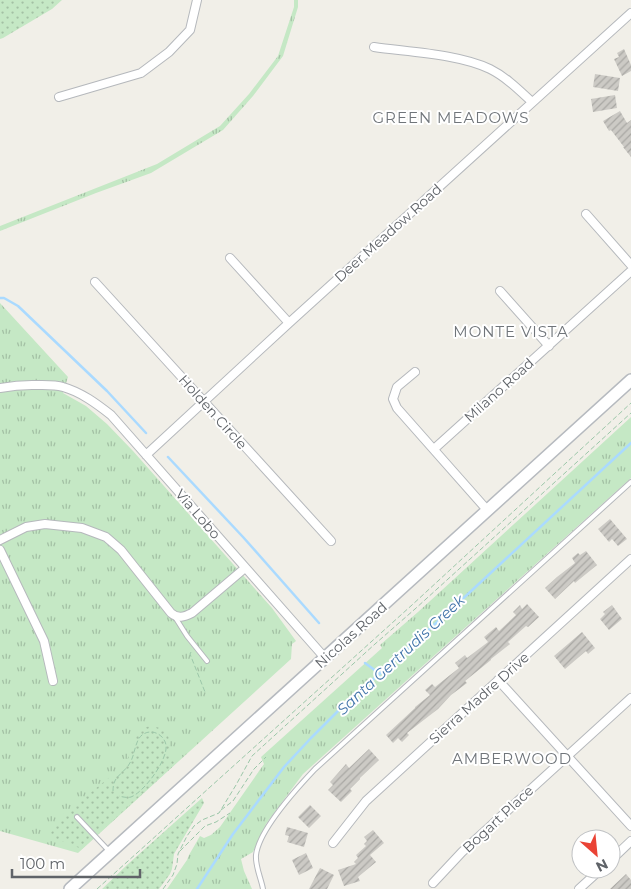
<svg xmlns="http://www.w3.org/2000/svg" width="631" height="889" viewBox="0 0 631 889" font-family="Montserrat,sans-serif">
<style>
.grass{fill:url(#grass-tufts)}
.park{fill:url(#park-dots)}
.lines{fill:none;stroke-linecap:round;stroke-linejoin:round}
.stream{stroke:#aadaff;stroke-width:2.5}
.building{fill:url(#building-hatch)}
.lane-casing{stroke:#b5b8bc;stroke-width:6}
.street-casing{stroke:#b5b8bc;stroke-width:10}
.secondary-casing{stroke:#b6babf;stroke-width:14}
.path{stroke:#9cc7a9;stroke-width:1;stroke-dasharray:5 2.5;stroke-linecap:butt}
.lane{stroke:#fff;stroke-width:4}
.street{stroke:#fff;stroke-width:8}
.secondary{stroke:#fff;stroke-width:11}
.labels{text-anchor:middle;stroke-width:4;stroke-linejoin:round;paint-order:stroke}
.street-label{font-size:14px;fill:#5f6368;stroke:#fff}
.neighbourhood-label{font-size:15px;letter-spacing:1px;fill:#70757a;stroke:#fff}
.water-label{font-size:15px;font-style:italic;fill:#4174aa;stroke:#fff}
</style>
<defs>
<pattern id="grass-tufts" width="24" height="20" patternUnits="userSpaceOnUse" patternTransform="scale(1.25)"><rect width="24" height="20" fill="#c5e8c5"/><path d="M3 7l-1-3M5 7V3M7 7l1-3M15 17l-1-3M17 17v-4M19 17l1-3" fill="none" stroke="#a3c0a4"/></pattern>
<pattern id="park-dots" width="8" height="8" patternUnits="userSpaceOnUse" patternTransform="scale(1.25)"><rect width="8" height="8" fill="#c5e8c5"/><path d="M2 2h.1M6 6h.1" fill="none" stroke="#a3c0a4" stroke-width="1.8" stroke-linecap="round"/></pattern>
<pattern id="building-hatch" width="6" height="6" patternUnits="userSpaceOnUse" patternTransform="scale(1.25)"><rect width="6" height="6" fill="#cccac5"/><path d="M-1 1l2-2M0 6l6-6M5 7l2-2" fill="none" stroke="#a9a8a4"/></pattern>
</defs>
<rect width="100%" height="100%" fill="#f1efe8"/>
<path class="grass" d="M294,0H298V7L283,56L253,96L223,130L151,173L96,193L0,231V226L157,164L220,126L249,94L278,56L294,7Z
M0,303L68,377L63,393L86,406L107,424L133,451L272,608L296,641L292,644L291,659L78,853L0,831Z
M631,417V478L303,774L294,786L266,824L253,852L241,859L244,871L252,889H167L187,860L189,855L200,836L204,838L211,835L220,827L264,764L261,757L382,648L380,645L418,612Z"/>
<path class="park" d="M0,0H62L52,9L3,38L0,39Z
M152,726C173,730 169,741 170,757L175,764L82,849L49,836L61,816L120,769L128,758L140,728Z
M202,798L204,803L174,854L172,869L170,874L159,889H102L128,864Z"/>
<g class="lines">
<path class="stream" d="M0,298H4L18,306L107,391L146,433
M168,457L243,537L319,623
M365,663L380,674
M197,889L233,834L249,813L284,767L311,738L339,710L455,606L631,443"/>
</g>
<path class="building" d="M624,49L631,65V71L622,76L614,59L619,57L617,53Z
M595,74L620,78L618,91L593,87Z
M615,95L617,108L593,112L591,99Z
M620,111L627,123L631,120V157L623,147H624L611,130L609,131L603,121Z
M610,519L627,539L618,546L612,539L609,542L598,529Z
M586,551L597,565L575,583L574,581L555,599L545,588L557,577L575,563L572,558L578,553L580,555Z
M527,604L539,617L528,627L526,626L508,642L510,644L491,659V660L465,681L467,683L451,695L438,709L407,733L409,735L402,742L398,738L393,743L386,735L415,708V707L430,695L425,690L432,684L435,687L459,668L455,663L465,655L467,658L488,642L484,637L496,627L499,631L516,615L513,612L520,605L522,609Z
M612,605L622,619L609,630L600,619L605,614L603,612Z
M582,632L595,648L588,654L586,651L565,669L554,656Z
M369,749L379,760L360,778V779L350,789L352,791L341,802L328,790L333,785L330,782L346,764L349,768Z
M310,805L321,816L309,828L298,817Z
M287,827L308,833L304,847L287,842L289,836L285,835Z
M373,830L384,843L370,855L376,862L358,877L360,881L344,886L338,870L356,864L354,862L358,858L356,855L366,846L364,844L367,841L364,837Z
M306,853L313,868L299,875L292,860Z
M320,868L334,875L327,889H309Z
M626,874L631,880V889H610Z"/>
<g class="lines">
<g class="lane-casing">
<path id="lane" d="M175,617L187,636L207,661
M77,817L109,851
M263,889C261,878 255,866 256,855C259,830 298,787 315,769L631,482"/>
</g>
<g class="street-casing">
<path id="street" d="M374,47C409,52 459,54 490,69C506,77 519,90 532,102
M59,97L141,73L169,52L190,30L197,0
M586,214L631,265
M230,258L289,323
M95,282L331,541
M500,291L549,346
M415,372L397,387L393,399L397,408L488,511
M0,388C11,386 21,385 32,385C42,385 54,384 63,387C81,392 97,404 111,415L325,658
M434,449L631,271
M146,455L289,323L631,13
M0,540L26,527L45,524L82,528L106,537L121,550L171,613C178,619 184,617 192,613L245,568
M0,550L44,641L53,681
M498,680L631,826
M333,843L366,801L631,559
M611,860L631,841
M433,883L462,852L631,698
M579,889L601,869"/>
</g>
<g class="secondary-casing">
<path id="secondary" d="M70,889L631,380"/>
</g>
<path class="path" d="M191,652L190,654L205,692
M113,791C113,777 120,776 128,766C131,762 133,757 134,752C136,746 137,739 142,735C151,728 164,734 166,745C168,760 144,792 131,797C127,798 123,797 119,796
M221,810L233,801L254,769L266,757
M180,851L205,826L216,822L230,813
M97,889L412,605L631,403
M163,889L173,875L177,864L178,854L187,836L194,826L202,820L219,813L236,785L252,756L375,644L415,609L631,413"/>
<use href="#lane" class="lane"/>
<use href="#street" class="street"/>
<use href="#secondary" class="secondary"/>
</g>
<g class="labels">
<g class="street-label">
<text transform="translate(388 233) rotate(-42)" y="5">Deer Meadow Road</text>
<text transform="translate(499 390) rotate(-42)" y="5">Milano Road</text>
<text transform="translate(213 412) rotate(48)" y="5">Holden Circle</text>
<text transform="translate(198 514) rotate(49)" y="5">Via Lobo</text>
<text transform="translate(351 635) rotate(-42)" y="5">Nicolas Road</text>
<text transform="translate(479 698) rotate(-42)" y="5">Sierra Madre Drive</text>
<text transform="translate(498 819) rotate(-43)" y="5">Bogart Place</text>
</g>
<g class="neighbourhood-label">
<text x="451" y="123">GREEN MEADOWS</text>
<text x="511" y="337">MONTE VISTA</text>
<text x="512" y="764">AMBERWOOD</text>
</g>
<g class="water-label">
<text transform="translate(401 655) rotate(-43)" y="5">Santa Gertrudis Creek</text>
</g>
</g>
<g transform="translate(596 854) rotate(153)"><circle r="24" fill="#ffffff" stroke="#bfc1c3"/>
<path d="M0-4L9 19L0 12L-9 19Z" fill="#ea4335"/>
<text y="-8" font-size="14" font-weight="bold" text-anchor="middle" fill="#5f6368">N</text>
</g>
<path d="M12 869v8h128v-8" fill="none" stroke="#5f6368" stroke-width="2.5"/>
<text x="20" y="869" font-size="15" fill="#5f6368" stroke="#ffffff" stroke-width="4" paint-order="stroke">100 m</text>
</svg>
